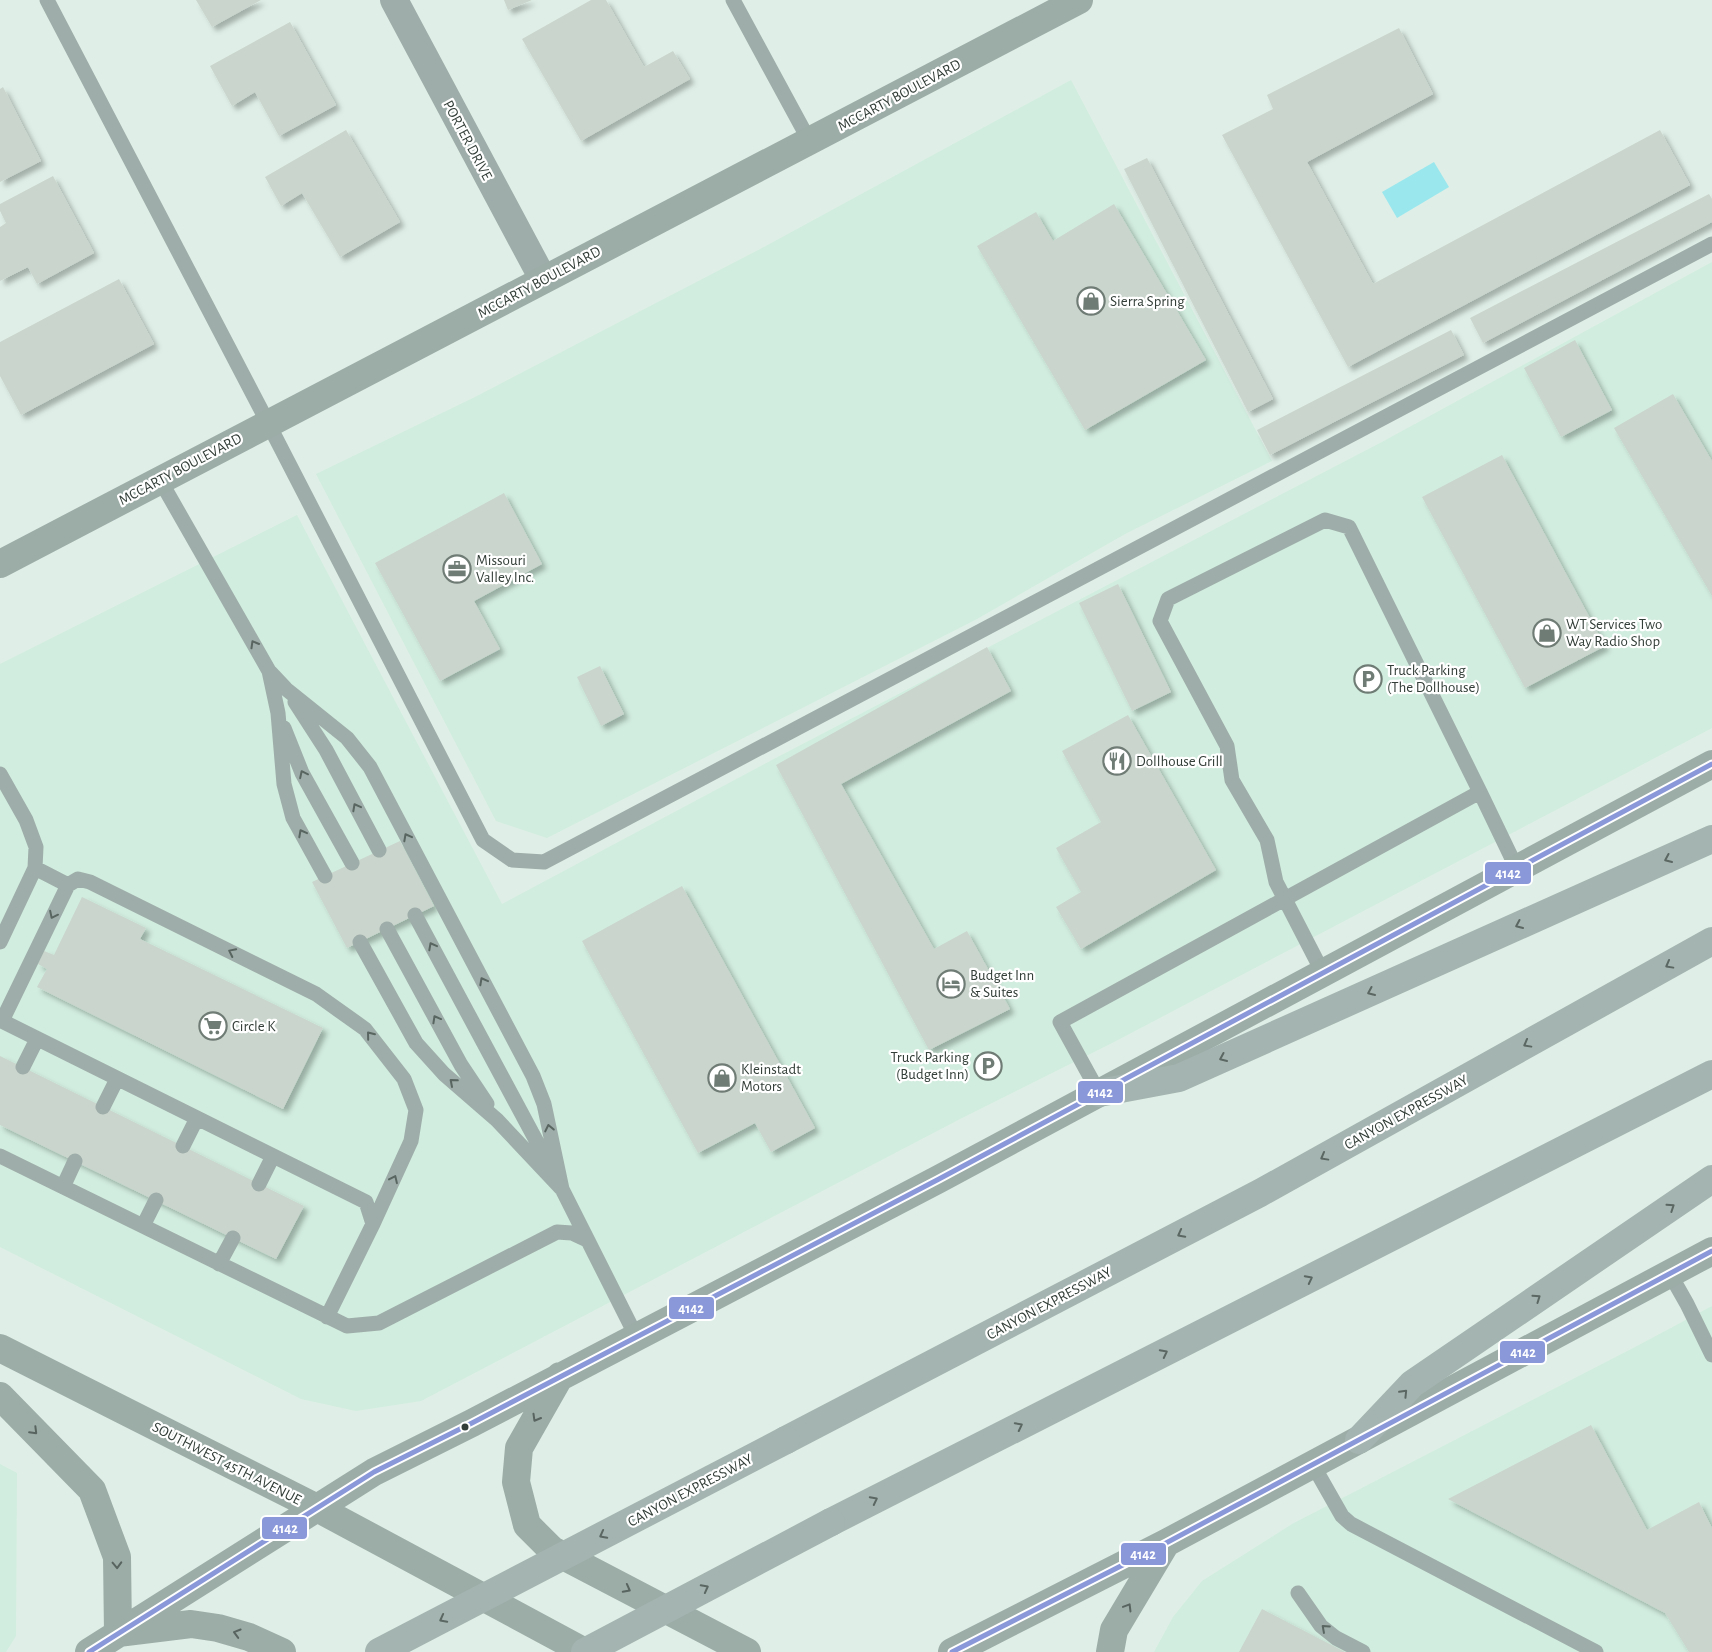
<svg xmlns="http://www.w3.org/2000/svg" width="1712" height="1652" viewBox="0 0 1712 1652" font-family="'Alegreya Sans',sans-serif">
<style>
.built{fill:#d1eddf}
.water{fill:#9ae7ee}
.building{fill:#cad5cd;filter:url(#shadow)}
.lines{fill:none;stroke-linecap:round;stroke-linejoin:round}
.service{stroke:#9eada9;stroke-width:15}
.minor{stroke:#9eada9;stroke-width:28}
.secondary{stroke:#9caca7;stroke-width:28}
.motorway{stroke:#a4b4b0;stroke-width:28}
.motorway-bridge{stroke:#a4b4b0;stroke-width:28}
.bus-1-casing{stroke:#fff;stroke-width:9}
.bus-1{stroke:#8a98d9;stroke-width:5}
.oneway{stroke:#586560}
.oneway2{stroke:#5b6762}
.oneway3{stroke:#58645f}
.bus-dot{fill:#333e38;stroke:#fff;stroke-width:2}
.labels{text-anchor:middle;stroke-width:4.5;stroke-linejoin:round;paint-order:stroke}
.street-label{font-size:15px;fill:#333e38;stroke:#fff}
.poi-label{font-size:15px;fill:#333e38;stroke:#fff;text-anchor:start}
.line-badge{stroke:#fff;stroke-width:2}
.badge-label{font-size:14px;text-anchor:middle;font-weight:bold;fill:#fff}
</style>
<defs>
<filter id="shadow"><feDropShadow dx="4.5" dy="4.5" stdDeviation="2.5" flood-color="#0004"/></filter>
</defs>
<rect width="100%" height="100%" fill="#dfefe7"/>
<path class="built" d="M1071,80L1272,461L1125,534L977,619L547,838L496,821L316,474L475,397L764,247Z
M1712,262V728L1114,1042L962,1118L421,1401L356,1411L301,1399L0,1247V664L297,515L502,904L770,761L1380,443Z
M1712,1306V1652H1154L1173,1617L1202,1581L1292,1524L1637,1346Z
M0,1464L17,1473L16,1636L6,1652H0Z"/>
<path class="water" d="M1434,162L1449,187L1397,218L1382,192Z"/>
<path class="building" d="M196,0H261L212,27Z
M504,0H532L508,10Z
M591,0H606L644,67L673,51L690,79L581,141L522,39Z
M290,22L336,105L279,136L255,92L232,106L210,66Z
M1399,28L1433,94L1307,162L1373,284L1660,130L1690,185L1348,367L1222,135L1273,109L1267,95Z
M3,87L41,161L0,182V89Z
M346,130L400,222L340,257L302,193L281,206L265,177Z
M1147,158L1273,399L1248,412L1124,169Z
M53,176L94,253L37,284L28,267L0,281V227L6,223L0,211V204Z
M1709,194L1712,199V222L1483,343L1470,318Z
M1114,204L1206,360L1085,430L977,246L1036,212L1053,241Z
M119,279L154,344L21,415L0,376V342Z
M1451,330L1464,355L1270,455L1257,430Z
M1575,340L1612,410L1561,437L1524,368Z
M1673,394L1712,461V596L1614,428Z
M1502,455L1605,646L1525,688L1422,497Z
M504,493L542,564L474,601L500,649L440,681L375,563Z
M1118,584L1171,692L1132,711L1079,603Z
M987,647L1011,691L841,784L934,949L967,931L1010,1009L929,1050L776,765Z
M600,666L624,714L601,726L577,677Z
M1128,715L1216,870L1081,949L1056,907L1081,892L1056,848L1101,822L1062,751Z
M400,841L434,906L347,948L312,882Z
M682,886L815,1128L771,1152L755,1123L698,1153L582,941Z
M82,897L146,928L140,939L323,1028L283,1109L37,987L47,969L38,964L44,951L54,955Z
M0,1056L304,1206L276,1259L0,1125Z
M1591,1425L1647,1530L1699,1502L1712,1528V1652H1689L1665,1613L1448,1499Z
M1262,1609L1345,1652H1239Z"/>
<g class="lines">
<path class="service" d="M47,0L268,423L483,840L512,860L544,862L1712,244
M733,0L810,142
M160,480L269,671L286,689L347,738L370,767L533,1076L544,1104L562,1189L636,1336
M269,671L278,713L284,784L293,818L325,876
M295,702L326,750L379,850
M284,728L302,773L352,863
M0,774L26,820L36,847L35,868L0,942
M35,868L68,885
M415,915L552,1170
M387,929L461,1065L487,1104
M360,942L416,1043L444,1074L497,1120L561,1188
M1323,973L1276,882L1267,840L1232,780L1227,746L1160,621L1168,599L1325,520L1349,527L1480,792
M0,1020L366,1202L373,1224L327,1317
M2,1021L68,885L78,879L90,882L316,994L365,1029L404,1079L416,1110L411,1141L373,1224
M23,1067L37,1039
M1099,1093L1060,1022L1480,792L1517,869
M103,1107L117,1079
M183,1146L197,1118
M0,1156L347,1326L379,1323L557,1232L572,1233L587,1240
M259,1184L273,1156
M63,1187L75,1161
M143,1226L156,1200
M219,1264L233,1238
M1670,1274L1687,1304L1712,1355
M1313,1465L1342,1516L1351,1524L1596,1652
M1298,1593L1321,1626L1336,1638L1363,1652"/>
<path class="minor" d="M394,0L543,279"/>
<path class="secondary" d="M0,564L1079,0
M0,1348L317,1508L585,1652
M560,1376L519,1448L516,1482L527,1525L552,1550L747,1652
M0,1396L92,1490L117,1557L118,1633L191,1624L218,1628L249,1637L282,1652
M89,1652L374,1472L472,1423L939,1179L1712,764
M952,1652L1166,1543L1712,1251
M1110,1652L1114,1630L1166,1543"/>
<path class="motorway" d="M1099,1093L1179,1078L1712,839
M786,1440L1260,1193L1712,941
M1359,1440L1412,1384L1712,1179
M831,1522L1712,1074"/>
<path class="motorway-bridge" d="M379,1652L786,1440
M585,1652L831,1522"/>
<g class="bus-1-casing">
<path id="bus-1" d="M89,1652L374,1472L472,1423L939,1179L1712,764
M952,1652L1166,1543L1712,1251"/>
</g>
<use href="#bus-1" class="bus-1"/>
</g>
<defs><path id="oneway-chevron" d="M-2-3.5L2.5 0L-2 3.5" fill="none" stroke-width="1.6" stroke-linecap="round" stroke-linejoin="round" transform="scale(1.25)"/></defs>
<g class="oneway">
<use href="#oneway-chevron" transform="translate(254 644) rotate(-120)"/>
<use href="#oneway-chevron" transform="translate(303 774) rotate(-116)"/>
<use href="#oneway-chevron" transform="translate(356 807) rotate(-118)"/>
<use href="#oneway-chevron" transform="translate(302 833) rotate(-118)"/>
<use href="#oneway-chevron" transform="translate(407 837) rotate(-118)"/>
<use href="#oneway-chevron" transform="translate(53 915) rotate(116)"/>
<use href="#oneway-chevron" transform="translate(432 946) rotate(-118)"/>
<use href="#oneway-chevron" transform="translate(232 952) rotate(-154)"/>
<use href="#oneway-chevron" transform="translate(483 981) rotate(-118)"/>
<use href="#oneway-chevron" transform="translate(436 1019) rotate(-119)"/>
<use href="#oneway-chevron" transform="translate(370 1035) rotate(-129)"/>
<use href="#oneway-chevron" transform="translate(453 1082) rotate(-139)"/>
<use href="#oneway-chevron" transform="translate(549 1128) rotate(-102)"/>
<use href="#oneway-chevron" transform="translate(394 1179) rotate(-65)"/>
<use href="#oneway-chevron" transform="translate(1325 1628) rotate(-138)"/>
</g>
<g class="oneway2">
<use href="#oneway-chevron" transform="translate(1668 859) rotate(156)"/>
<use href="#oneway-chevron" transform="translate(1519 925) rotate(156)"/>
<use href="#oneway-chevron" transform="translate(1669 965) rotate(151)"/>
<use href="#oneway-chevron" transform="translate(1371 992) rotate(156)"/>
<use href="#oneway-chevron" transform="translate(1527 1044) rotate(151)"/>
<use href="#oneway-chevron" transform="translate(1223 1058) rotate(156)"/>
<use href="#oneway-chevron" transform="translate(1324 1157) rotate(151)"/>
<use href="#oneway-chevron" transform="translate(1671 1207) rotate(-34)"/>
<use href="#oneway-chevron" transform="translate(1181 1234) rotate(152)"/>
<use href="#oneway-chevron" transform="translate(1309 1279) rotate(-27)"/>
<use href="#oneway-chevron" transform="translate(1537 1298) rotate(-35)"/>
<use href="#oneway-chevron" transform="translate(1164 1353) rotate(-27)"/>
<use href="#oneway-chevron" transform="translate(1404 1393) rotate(-46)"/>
<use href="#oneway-chevron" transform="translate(1019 1426) rotate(-27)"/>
<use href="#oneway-chevron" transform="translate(874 1500) rotate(-27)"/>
<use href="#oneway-chevron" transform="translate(603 1535) rotate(152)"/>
<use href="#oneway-chevron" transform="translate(705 1588) rotate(-28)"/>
<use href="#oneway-chevron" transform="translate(443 1619) rotate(152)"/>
</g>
<g class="oneway3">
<use href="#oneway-chevron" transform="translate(536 1418) rotate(120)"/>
<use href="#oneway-chevron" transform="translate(34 1431) rotate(45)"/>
<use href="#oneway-chevron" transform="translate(117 1565) rotate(88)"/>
<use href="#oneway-chevron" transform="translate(627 1589) rotate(28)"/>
<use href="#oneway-chevron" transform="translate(1128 1607) rotate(-59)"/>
<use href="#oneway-chevron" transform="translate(237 1633) rotate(-164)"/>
</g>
<defs>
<g id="shop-ring" transform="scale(1.4375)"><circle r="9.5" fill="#fff" stroke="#6f7c75" stroke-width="1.5"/><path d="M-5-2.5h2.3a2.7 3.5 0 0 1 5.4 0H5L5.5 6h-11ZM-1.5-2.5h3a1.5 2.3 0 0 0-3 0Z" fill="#6f7c75"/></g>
<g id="office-ring" transform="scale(1.4375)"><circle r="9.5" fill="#fff" stroke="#6f7c75" stroke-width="1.5"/><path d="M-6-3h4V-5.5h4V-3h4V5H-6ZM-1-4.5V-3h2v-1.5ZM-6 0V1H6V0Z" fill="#6f7c75"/></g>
<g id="parking-ring" transform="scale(1.4375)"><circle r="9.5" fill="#fff" stroke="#6f7c75" stroke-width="1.5"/><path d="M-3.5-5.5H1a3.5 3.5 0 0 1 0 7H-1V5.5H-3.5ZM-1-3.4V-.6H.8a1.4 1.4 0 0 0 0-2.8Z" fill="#6f7c75"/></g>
<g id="restaurant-ring" transform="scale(1.4375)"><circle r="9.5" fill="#fff" stroke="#6f7c75" stroke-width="1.5"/><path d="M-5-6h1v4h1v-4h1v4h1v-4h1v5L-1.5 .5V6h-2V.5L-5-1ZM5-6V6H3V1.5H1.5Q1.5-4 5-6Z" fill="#6f7c75"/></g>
<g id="hotel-ring" transform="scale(1.4375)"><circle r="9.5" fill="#fff" stroke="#6f7c75" stroke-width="1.5"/><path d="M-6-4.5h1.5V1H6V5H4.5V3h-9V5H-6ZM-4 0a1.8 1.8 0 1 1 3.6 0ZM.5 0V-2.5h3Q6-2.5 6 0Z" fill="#6f7c75"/></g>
<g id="supermarket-ring" transform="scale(1.4375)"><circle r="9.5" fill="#fff" stroke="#6f7c75" stroke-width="1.5"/><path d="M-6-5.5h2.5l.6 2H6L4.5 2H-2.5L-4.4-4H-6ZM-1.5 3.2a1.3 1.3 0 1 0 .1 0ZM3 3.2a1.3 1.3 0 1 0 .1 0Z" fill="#6f7c75"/></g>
</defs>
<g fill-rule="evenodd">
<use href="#shop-ring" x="1091" y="301"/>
<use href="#office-ring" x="457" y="569"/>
<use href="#shop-ring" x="1547" y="633"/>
<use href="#parking-ring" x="1368" y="679"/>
<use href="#restaurant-ring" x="1117" y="761"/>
<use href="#hotel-ring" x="951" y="984"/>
<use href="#supermarket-ring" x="213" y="1026"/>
<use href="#parking-ring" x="988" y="1066"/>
<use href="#shop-ring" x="722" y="1078"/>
</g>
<circle class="bus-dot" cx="465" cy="1427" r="4.5"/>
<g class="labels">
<g class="street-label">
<text transform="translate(899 95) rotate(-28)" y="5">MCCARTY BOULEVARD</text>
<text transform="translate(468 140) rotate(62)" y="5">PORTER DRIVE</text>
<text transform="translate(539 282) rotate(-28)" y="5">MCCARTY BOULEVARD</text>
<text transform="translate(180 469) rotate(-28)" y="5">MCCARTY BOULEVARD</text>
<text transform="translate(1406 1112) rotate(-29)" y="5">CANYON EXPRESSWAY</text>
<text transform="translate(1049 1303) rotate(-28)" y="5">CANYON EXPRESSWAY</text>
<text transform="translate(227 1463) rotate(27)" y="5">SOUTHWEST 45TH AVENUE</text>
<text transform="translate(690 1490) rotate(-28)" y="5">CANYON EXPRESSWAY</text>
</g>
<g class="poi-label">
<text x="1110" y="306">Sierra Spring</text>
<text x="476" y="565">Missouri<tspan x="476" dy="17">Valley Inc.</tspan></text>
<text x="1566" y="629">WT Services Two<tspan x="1566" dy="17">Way Radio Shop</tspan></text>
<text x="1387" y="675">Truck Parking<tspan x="1387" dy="17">(The Dollhouse)</tspan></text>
<text x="1136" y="766">Dollhouse Grill</text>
<text x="970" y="980">Budget Inn<tspan x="970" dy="17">&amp; Suites</tspan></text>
<text x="232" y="1031">Circle K</text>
<text x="969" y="1062" text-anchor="end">Truck Parking<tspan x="969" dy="17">(Budget Inn)</tspan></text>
<text x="741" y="1074">Kleinstadt<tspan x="741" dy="17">Motors</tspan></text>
</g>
</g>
<g class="line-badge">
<rect x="1484" y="861" width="48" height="24" rx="5" fill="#8a98d9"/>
<rect x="1077" y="1080" width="47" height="24" rx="5" fill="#8a98d9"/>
<rect x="668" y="1296" width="47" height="24" rx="5" fill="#8a98d9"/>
<rect x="1499" y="1340" width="47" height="24" rx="5" fill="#8a98d9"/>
<rect x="261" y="1516" width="47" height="24" rx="5" fill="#8a98d9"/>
<rect x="1120" y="1542" width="47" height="24" rx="5" fill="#8a98d9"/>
</g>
<g class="badge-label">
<text x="1508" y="878">4142</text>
<text x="1100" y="1097">4142</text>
<text x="691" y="1313">4142</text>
<text x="1523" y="1357">4142</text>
<text x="285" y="1533">4142</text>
<text x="1143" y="1559">4142</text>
</g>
</svg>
